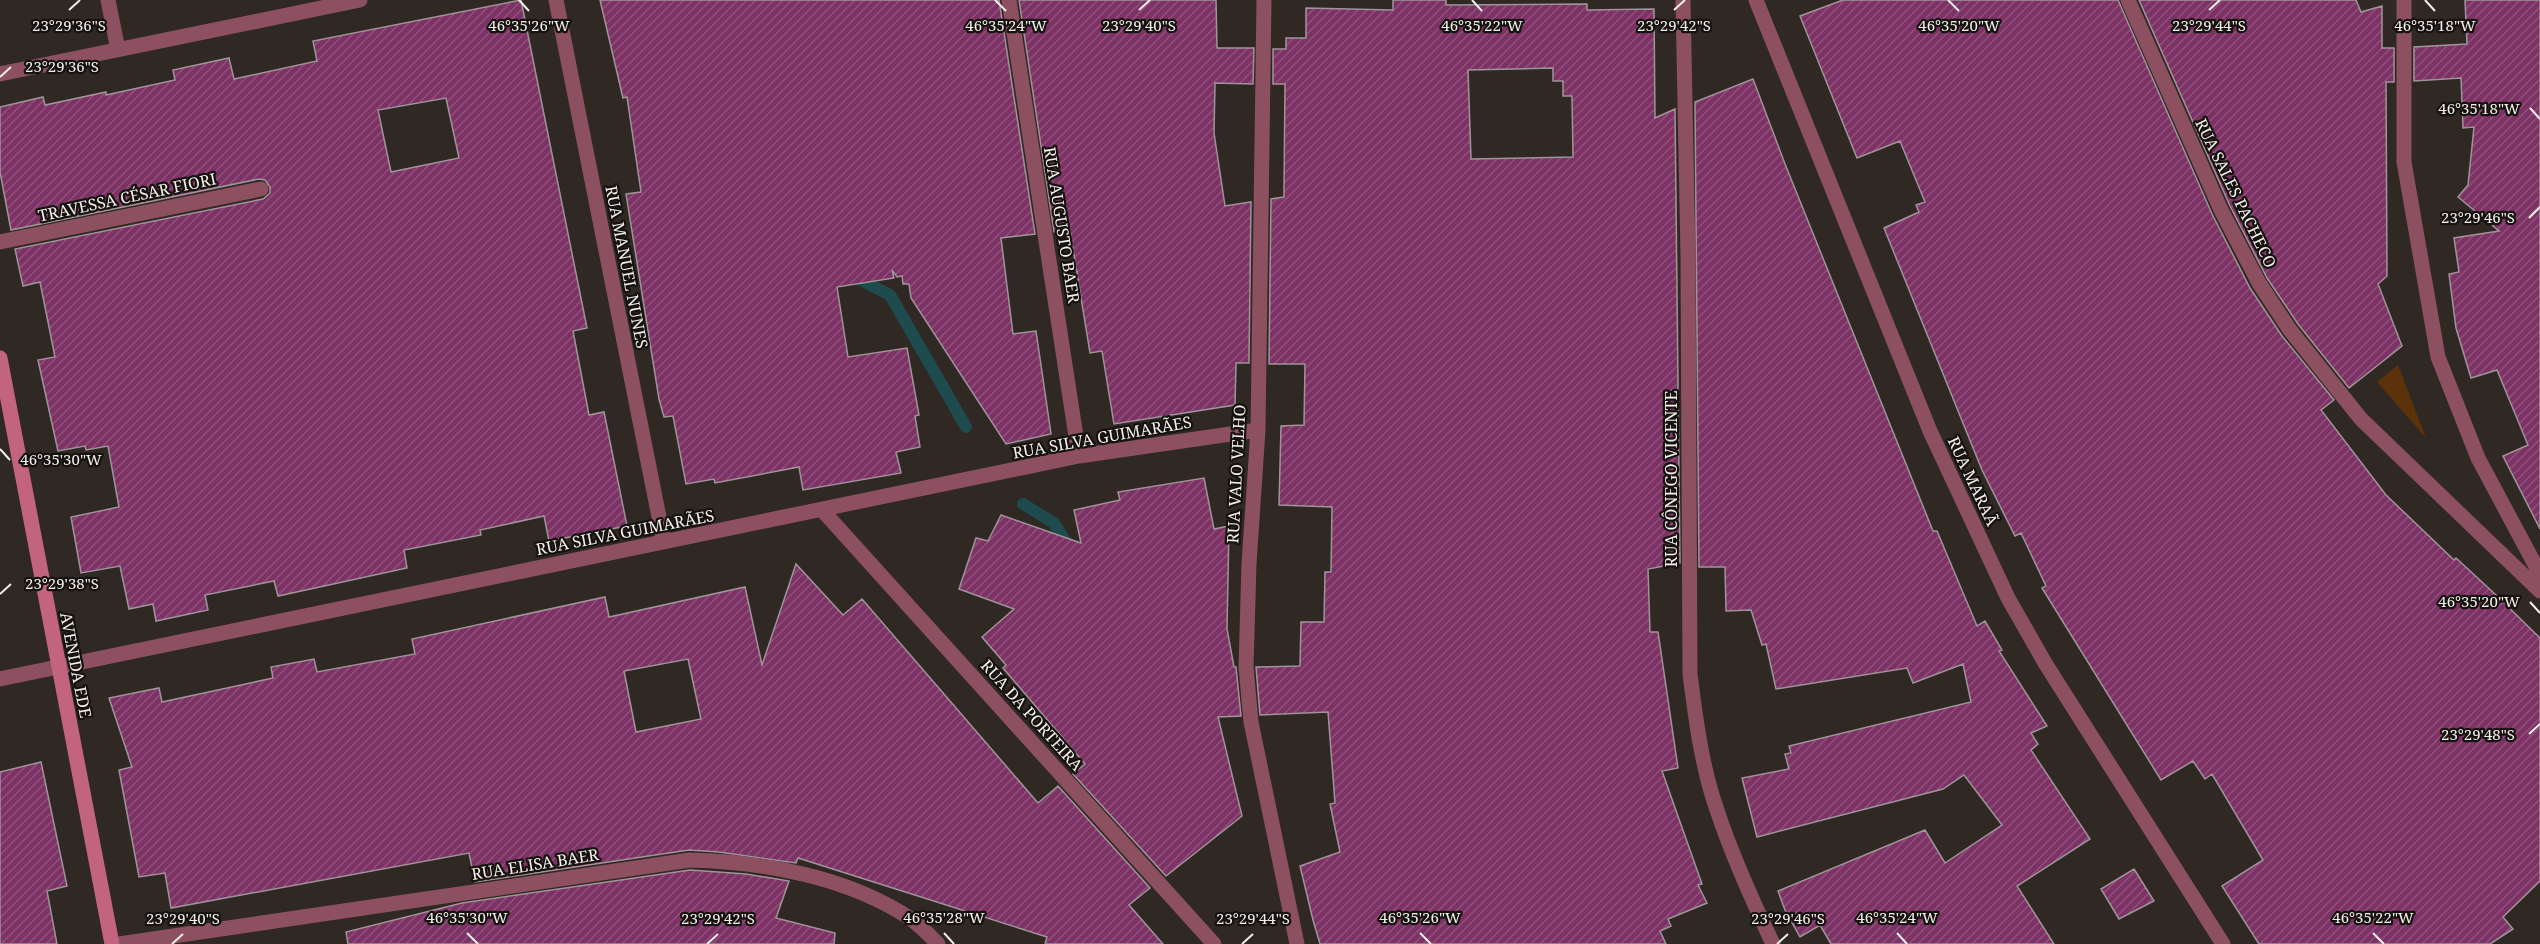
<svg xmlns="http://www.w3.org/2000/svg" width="2540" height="944" viewBox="0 0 2540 944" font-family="'Noto Serif',serif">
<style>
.park{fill:#5b3209}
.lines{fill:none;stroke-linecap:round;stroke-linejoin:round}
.stream{stroke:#1e4b4d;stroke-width:12}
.building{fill:url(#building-hatch);stroke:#a0949b;stroke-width:1.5;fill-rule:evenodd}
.street{stroke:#8c5060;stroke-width:15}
.secondary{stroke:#c3647f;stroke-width:15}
.ticks{fill:none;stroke:#f4efeb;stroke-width:2}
.labels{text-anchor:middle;stroke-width:4.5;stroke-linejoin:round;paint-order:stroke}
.street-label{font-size:16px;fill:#f4efeb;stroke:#15120f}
.ticks-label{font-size:15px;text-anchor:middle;fill:#f4efeb;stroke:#15120f;stroke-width:4.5;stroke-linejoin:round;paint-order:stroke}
</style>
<defs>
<pattern id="building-hatch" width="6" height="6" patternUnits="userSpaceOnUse" patternTransform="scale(1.5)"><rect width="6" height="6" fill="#7d3265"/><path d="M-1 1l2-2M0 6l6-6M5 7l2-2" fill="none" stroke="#90507b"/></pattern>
</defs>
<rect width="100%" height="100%" fill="#302822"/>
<path class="park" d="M2398,365L2426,438L2377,382Z"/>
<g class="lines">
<path class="stream" d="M853,276L890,295L966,427
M1023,504L1054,523L1070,549"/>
</g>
<path class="building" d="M521,0L587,328L573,331L589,415L604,412L627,526L549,541L544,516L480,530L481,535L404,550L407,568L278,596L274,581L205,595L208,610L156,621L153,604L129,609L120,566L81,573L71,517L119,507L108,446L86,450L85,446L58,451L38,360L55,357L40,282L23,286L15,249L263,199L270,193V187L265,180L259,179L11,230L0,172V107L43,97L45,105L106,92V95L175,80L173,70L229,58L234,79L317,61L313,41ZM446,98L459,158L391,172L378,110Z
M600,0H999L1035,234L1001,238L1013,334L1036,331L1051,434L1006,444L911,298L909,284H903L902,276L897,277L892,270L894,278L837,287L848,357L907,348L919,415L915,416L920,447L896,452L901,473L803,490L799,467L715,483L714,479L686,484L673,416L664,417L659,399L626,194L641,192L627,97L623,98Z
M1019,0H1216L1217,48H1254L1253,84L1215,83L1214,133L1225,206L1251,202L1249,363H1236L1235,405L1114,424L1102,351L1090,353L1070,230L1054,232Z
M1393,0H1446V5L1587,4V10L1654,9L1655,118L1675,109L1680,563L1648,569L1650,632H1658L1678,768L1662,771L1702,884L1698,885L1707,903L1668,919L1671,926L1660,931L1666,944H1320L1313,920L1300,866L1340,852L1330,804L1335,803L1328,712L1260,715L1256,667L1300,666L1301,622H1324L1325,572H1331L1332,507L1279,505L1281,426L1304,425L1305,364H1269L1271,199L1284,197V190L1285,84H1273V49H1286V38H1306V8L1393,10ZM1553,68V81H1563V96H1572L1573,157L1471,159L1468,70Z
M1843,0H2118L2212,214L2250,288L2282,336L2334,400L2321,410L2386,495L2454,560L2456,558L2496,595L2540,638V881L2503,917L2513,929L2490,944H2259L2222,886L2263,860L2212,774L2205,779L2193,761L2161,780L2042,588L2046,586L2021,533L2015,536L1982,470L1884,228L1919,212L1916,205L1925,202L1900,141L1857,158L1800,16Z
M2139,0H2356L2361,12L2382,6V48H2394V82H2386L2387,276L2378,284L2402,346L2349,388L2298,324L2267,278L2230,206Z
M2465,0H2540V529L2503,456L2528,445L2497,370L2471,378L2456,328L2449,274L2459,272L2454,238L2499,231L2458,197L2468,185L2474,127L2463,128L2461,78L2414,81V47L2467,44Z
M1753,79L1785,164L1933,531H1937L1977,626L1985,621L2002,650L1999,651L2047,726L2031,733L2038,744L2031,750L2090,839L2017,886L2054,944H1831L1820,925L1800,937L1785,910L1778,891L1925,830L1945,863L2002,825L1964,775L1943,789L1757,837L1742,778L1789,769L1785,754L1791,753L1789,746L1971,702L1963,664L1913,683L1907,668L1776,689L1766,644L1762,645L1751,610L1726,611L1725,567H1699L1695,102Z
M1204,478L1214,529L1229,526L1227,629L1234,667H1236L1241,716L1218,717L1242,816L1166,876L1073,774L1085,764L1003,668L1006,665L982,637L1014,609L959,589L976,538L988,541L1001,515L1081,543L1074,510L1120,500L1118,492Z
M796,564L843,615L862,599L1038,803L1058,786L1150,888L1129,905L1163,944H1045L1047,937L798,858L796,863L719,852L689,850L475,882L469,853L171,908L165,873L139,877L119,770L132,767L109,698L159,688L162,702L273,678L271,667L314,659L317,672L415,654L412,639L605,597L609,617L745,587L762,665ZM688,659L701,719L636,732L624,671Z
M41,762L67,886L47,891L57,944H0V772Z
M2134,869L2154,901L2119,919L2101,889Z
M690,870L746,874L789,881L776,918L835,933L834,944H348L346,932L462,903Z"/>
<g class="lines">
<path class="street" d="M108,0L118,50
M556,0L664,542
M1009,0L1079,456
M1264,0L1258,430L1249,564L1246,667L1251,722L1297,944
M1683,0L1688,257L1690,674C1696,721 1702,769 1718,813C1733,858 1753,902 1773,944
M1756,0L1930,431L2008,598L2045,663L2223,944
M2128,0L2221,210L2259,283L2290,330L2361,419L2540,591
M2404,0V162L2438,357L2478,458L2540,574
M0,74L360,0
M0,242L261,189
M823,511L1214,944
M0,679L1079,456L1258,430
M119,944L690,860C765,862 848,877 911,919C921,926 930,936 938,944"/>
<path class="secondary" d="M0,358L112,944"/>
</g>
<path class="ticks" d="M519,0L529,11M995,0L1006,11M1472,0L1482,11M1948,0L1959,11M2425,0L2435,11M69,10L80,0M1139,10L1150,0M1674,10L1685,0M2209,10L2220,0M0,77L11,67M2530,108L2540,119M2529,218L2540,207M0,449L10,460M0,594L11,584M2530,602L2540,613M2529,734L2540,724M467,933L478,944M944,933L954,944M1420,933L1431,944M1897,933L1907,944M2373,933L2384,944M172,944L183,934M707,944L718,934M1242,944L1253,934M1777,944L1788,934"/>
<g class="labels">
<g class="street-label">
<text transform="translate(2236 193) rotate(64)" y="6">RUA SALES PACHECO</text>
<text transform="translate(127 197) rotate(-12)" y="6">TRAVESSA CÉSAR FIORI</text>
<text transform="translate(1062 225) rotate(81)" y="6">RUA AUGUSTO BAER</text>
<text transform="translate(627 267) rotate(79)" y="6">RUA MANUEL NUNES</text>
<text transform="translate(1102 437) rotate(-10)" y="6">RUA SILVA GUIMARÃES</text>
<text transform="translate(1236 474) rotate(-87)" y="6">RUA VALO VELHO</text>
<text transform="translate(1671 479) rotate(-90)" y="6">RUA CÔNEGO VICENTE</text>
<text transform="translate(1973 481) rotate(65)" y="6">RUA MARAÃ</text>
<text transform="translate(625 532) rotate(-11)" y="6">RUA SILVA GUIMARÃES</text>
<text transform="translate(76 665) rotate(79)" y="6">AVENIDA EDE</text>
<text transform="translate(1032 715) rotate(48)" y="6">RUA DA PORTEIRA</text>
<text transform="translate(535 864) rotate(-9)" y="6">RUA ELISA BAER</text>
</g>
</g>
<g class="ticks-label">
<text x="69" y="31">23°29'36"S</text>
<text x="1139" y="31">23°29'40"S</text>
<text x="1674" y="31">23°29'42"S</text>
<text x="2209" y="31">23°29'44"S</text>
<text x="2435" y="31">46°35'18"W</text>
<text x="529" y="31">46°35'26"W</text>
<text x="1006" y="31">46°35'24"W</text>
<text x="1482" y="31">46°35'22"W</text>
<text x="1959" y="31">46°35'20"W</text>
<text x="62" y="72">23°29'36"S</text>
<text x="2479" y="114">46°35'18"W</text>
<text x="2478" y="223">23°29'46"S</text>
<text x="61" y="465">46°35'30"W</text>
<text x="62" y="589">23°29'38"S</text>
<text x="2479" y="607">46°35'20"W</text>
<text x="2478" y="740">23°29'48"S</text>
<text x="467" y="923">46°35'30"W</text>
<text x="944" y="923">46°35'28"W</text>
<text x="1420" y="923">46°35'26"W</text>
<text x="1897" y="923">46°35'24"W</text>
<text x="2373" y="923">46°35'22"W</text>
<text x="183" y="924">23°29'40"S</text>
<text x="718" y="924">23°29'42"S</text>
<text x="1253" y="924">23°29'44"S</text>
<text x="1788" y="924">23°29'46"S</text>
</g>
</svg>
